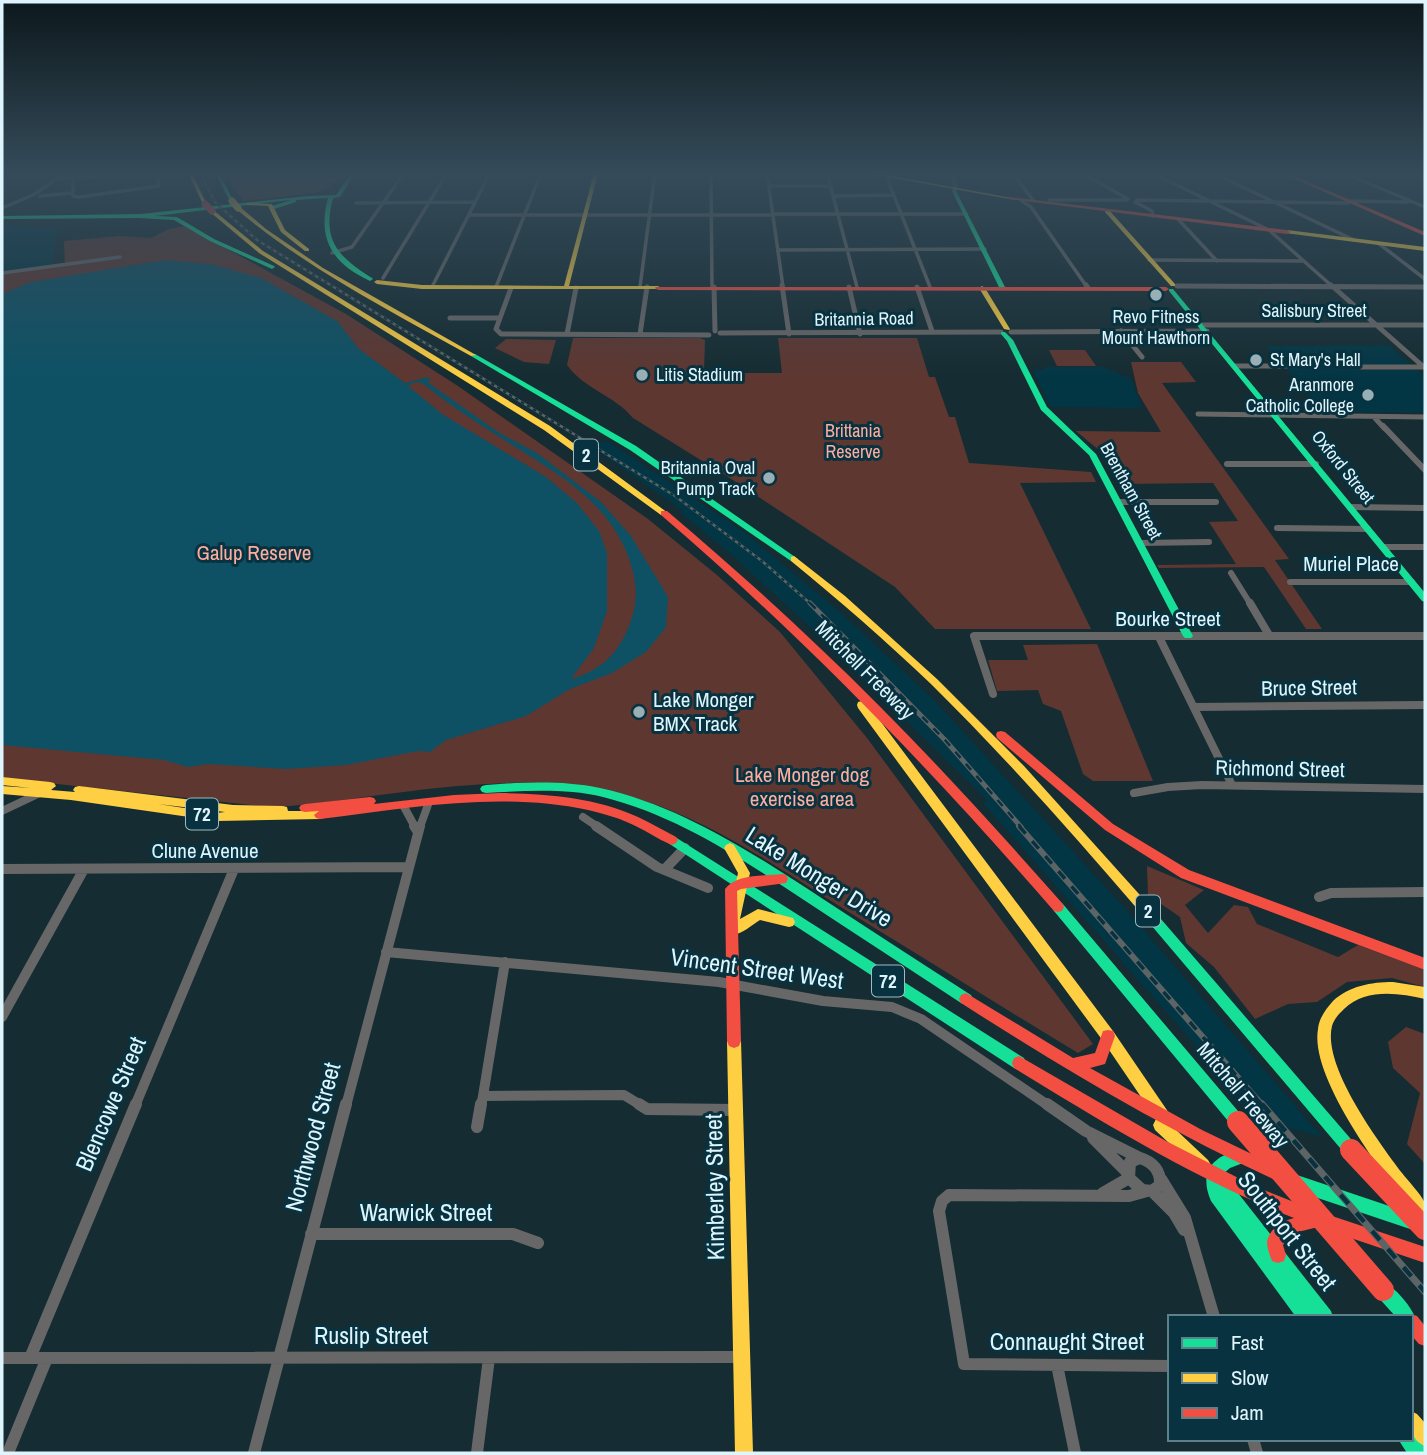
<svg xmlns="http://www.w3.org/2000/svg" width="1427" height="1455" viewBox="0 0 1427 1455" font-family="'Archivo Narrow',sans-serif">
<style>
.built{fill:#033645}
.green{fill:#5e3731}
.water{fill:#0e5165;fill-rule:evenodd}
.lines{fill:none;stroke-linecap:round;stroke-linejoin:round}
.street-far5{stroke:#686767;stroke-width:3.5}
.street-far4{stroke:#686767;stroke-width:5}
.street-far3{stroke:#686767;stroke-width:6}
.street-far2{stroke:#686767;stroke-width:8}
.street-far1{stroke:#686767;stroke-width:10}
.street{stroke:#686767;stroke-width:12}
.fast{fill:#16e098;fill-rule:evenodd}
.slow{fill:#ffcf43;fill-rule:evenodd}
.jam{fill:#f24e42;fill-rule:evenodd}
.rail-far3-casing{stroke:#5d6466;stroke-width:2.5}
.rail-far2-casing{stroke:#5d6466;stroke-width:5}
.rail-far1-casing{stroke:#5d6466;stroke-width:6}
.rail-casing{stroke:#5d6466;stroke-width:7}
.rail-far3{stroke:#08323f;stroke-width:2;stroke-dasharray:3.5;stroke-linecap:butt}
.rail-far2{stroke:#08323f;stroke-width:2.5;stroke-dasharray:8;stroke-linecap:butt}
.rail-far1{stroke:#08323f;stroke-width:3.5;stroke-dasharray:10;stroke-linecap:butt}
.rail{stroke:#08323f;stroke-width:4.5;stroke-dasharray:12;stroke-linecap:butt}
.slow-bridge{stroke:#ffcf43;stroke-width:7}
.jam-bridge-far1{stroke:#f24e42;stroke-width:7}
.jam-bridge{stroke:#f24e42;stroke-width:22}
.poi-dot{fill:#98afb6;stroke:#08323f;stroke-width:2.5}
.labels{text-anchor:middle;stroke-width:6;stroke-linejoin:round;paint-order:stroke}
.far-street-label{font-size:18px;fill:#dff5fd;stroke:#08323f}
.far-poi-label{font-size:18px;fill:#dff5fd;stroke:#08323f;text-anchor:start}
.far-park-label{font-size:18px;fill:#feaea0;stroke:#08323f}
.shield{fill:#08323f;stroke:#9ebac4;stroke-width:2}
.shield-label{font-size:19px;font-weight:bold;fill:#dff5fd}
.park-label{font-size:21px;fill:#feaea0;stroke:#08323f}
.street-label{font-size:21px;fill:#dff5fd;stroke:#08323f}
.poi-label{font-size:21px;fill:#dff5fd;stroke:#08323f;text-anchor:start}
.near-street-label{font-size:24px;fill:#dff5fd;stroke:#08323f}
</style>
<rect width="100%" height="100%" fill="#152c32"/>
<path class="built" d="M2,225L58,227L52,265L2,270Z
M1389,345L1411,365L1358,366L1362,370H1417L1425,378V412H1325L1266,346Z
M1043,367H1103L1131,379L1142,408L1050,407L1033,370H1044Z
M607,441L744,532L841,613L932,698L1122,905L1322,1137L1261,1120L983,803L987,800L823,639L733,556L680,512L682,510L592,447Z"/>
<path class="green" d="M342,173L330,187L315,193L243,201L228,178L254,174Z
M185,226L346,314L458,386L648,519L717,575L780,632L867,738L1093,1044L1078,1053C1002,1007 927,960 852,914C764,859 677,795 570,785C478,776 382,797 290,806H261L2,778V274L65,265L64,241L120,236L151,238L169,229Z
M573,338H700L705,340L704,373H782L778,338H917L929,377H935L949,417H955L969,463L1091,472L1096,482L1020,483L1091,629H935L895,587L736,482L633,418C614,395 584,389 567,365Z
M506,339L556,340L549,364L524,362L495,348Z
M1049,350H1085L1096,366H1057Z
M1131,362H1181L1196,382L1162,383L1289,559L1275,560L1322,629H1306L1264,567L1159,568L1157,565L1236,564L1209,522L1238,521L1213,483L1118,484L1100,451L1076,431L1161,432L1138,393Z
M1097,644L1153,781H1093L1083,774L1061,711L1043,704L1038,690L997,691L988,660H1028L1023,645Z
M1147,866L1204,890L1185,905L1208,933L1234,905L1248,907L1257,924L1338,957L1358,945L1420,968L1425,971V987L1392,978L1347,982L1317,1002L1288,1004L1255,1019L1214,967L1186,943L1180,917L1148,895Z
M1406,1027L1425,1034V1164L1407,1144L1420,1093L1393,1068L1388,1042Z"/>
<path class="water" d="M165,260L210,264L261,278L337,321L359,349L405,383L428,377L431,380L427,382L430,384L498,432L537,453L601,502L631,536L668,597L666,627L646,652L612,673L570,689L526,716L446,740L430,752L418,751L346,765L286,769L208,764L188,767L164,760L2,745V294L31,282ZM416,382L422,383C447,403 474,421 501,438C553,471 612,501 631,565C637,584 638,604 630,623C619,653 602,670 571,679L594,648L607,611V553L599,531L577,503L546,477L442,414L408,386Z"/>
<g class="lines">
<path class="street-far5" d="M711,173L712,287
M767,173L783,287
M827,173L857,287
M889,173V183L930,287
M951,173L956,188
M1012,173L1034,201
M1082,173L1128,199
M1152,173L1269,230L1333,287
M1213,173L1354,240
M1344,173L1425,207
M1415,173L1425,177
M2,175L4,173
M57,179L142,173
M73,179V196L79,197L159,186L157,173
M770,186H832
M40,196L72,193
M834,196L894,195
M1049,200H1126
M1137,200L1348,203
M1022,201L1031,207L1087,287
M1349,201L1408,202
M1135,202L1152,211L1153,216
M356,203L475,202
M2,208L33,195L66,173
M774,214H966
M469,215H774
M1178,219L1217,261
M1378,243L1425,279
M779,250L985,249
M332,253L352,247L404,173
M1149,260L1303,261
M2,273L120,257
M383,278L447,173
M1177,286L1325,287
M432,287L490,173
M496,287L541,173
M640,287L655,173"/>
<path class="street-far4" d="M782,285L789,334
M1086,285L1088,288
M1331,285L1425,368
M1177,286L1425,287
M714,287L715,331
M849,287L860,334
M917,287L932,331
M511,288L496,329L501,334L709,335
M450,318H499
M1202,325H1425
M1121,331L1142,357
M1011,332L1207,331
M720,333L1001,332
M567,334L576,288
M640,334L647,287
M1234,366H1298
M1361,367H1425
M1198,414L1425,417
M1374,417L1384,428"/>
<path class="street-far3" d="M1383,426L1425,470
M1227,464H1316
M1117,502H1216
M1350,507L1425,508
M1277,528L1368,529
M1139,543L1209,542
M1383,547H1425
M1231,573L1251,605
M1290,582H1412"/>
<path class="street-far2" d="M1250,603L1269,635
M1159,637L1232,785
M993,694L974,636H1425
M1194,707L1425,705
M1134,793L1168,787L1202,785L1425,789
M403,805L415,827
M2,811L40,793
M583,817L598,827
M420,827L429,802"/>
<path class="street-far1" d="M414,826L418,832
M596,826L657,867L708,888
M2,869L409,867
M664,870L685,848
M1319,897L1331,893L1425,892
M386,952L719,982L823,1001L892,1007L921,1019L1049,1106
M505,962L483,1096L624,1095L642,1106
M2,1017L84,869
M135,1106L234,869
M346,1106L420,826
M481,1106L483,1096"/>
<path class="street" d="M639,1104L647,1109L737,1110
M1047,1104L1086,1131L1140,1158
M477,1127L481,1104
M1093,1138L1127,1172
M1140,1158C1153,1162 1161,1171 1160,1185L1152,1191L1142,1190L1129,1178L1130,1162Z
M1161,1179L1185,1218L1214,1317
M1147,1191L1129,1196L949,1195L942,1201L939,1211L964,1364L1170,1366
M1152,1191L1174,1213L1184,1230
M1103,1193L1129,1178
M311,1234H513L538,1243
M2,1358L741,1357
M30,1358L136,1104
M1057,1365L1075,1453
M1253,1439L1257,1453
M8,1453L47,1358
M254,1453L346,1104
M477,1453L489,1358"/>
<path class="fast" d="M215,173H219L234,202L230,201Z
M351,173H355L340,197L333,198C322,240 337,256 372,278L373,279L370,281C332,263 317,239 328,198L296,200V202L271,210L269,207L291,200L155,216L177,217L214,239L274,266L275,267L272,269L210,241L174,220L139,218L2,219V216L141,214L308,196L336,195Z
M954,187L958,188L956,191L1005,287L1004,288L999,287L952,191Z
M1169,289H1173L1425,593V602L1422,601L1169,291Z
M1001,332H1005L1013,340L1047,407L1096,454L1193,636L1191,638H1185L1183,636L1089,455L1041,410L1007,341L1001,334Z
M471,354H475L636,446L798,559L797,561H791L630,450L471,356Z
M515,783C544,782 572,782 600,788C682,806 754,854 823,899C872,931 921,963 971,995L973,999L971,1003L966,1005L961,1003C911,970 860,937 810,904C745,861 679,816 603,797C565,788 525,791 486,793L482,792L480,789L482,786L486,785Z
M672,835L1024,1058L1026,1063L1024,1068L1019,1070L1014,1068L668,843L666,840L668,837Z
M1058,902L1062,903L1243,1117L1245,1122L1243,1127L1238,1129L1233,1127L1054,911L1052,907L1054,903Z
M1144,903L1148,904L1356,1145L1358,1150L1356,1155L1351,1157L1346,1155L1140,912L1138,908L1140,904Z
M1238,1150L1243,1153L1246,1158L1243,1163L1230,1168L1223,1174L1331,1311L1333,1317H1296L1211,1201C1199,1174 1211,1157 1238,1150Z
M1294,1174L1416,1215L1422,1217L1424,1223L1422,1229L1416,1231L1294,1190L1289,1187L1286,1182L1289,1177Z
M1383,1282C1395,1287 1410,1305 1415,1317L1413,1323L1411,1324V1317H1396L1377,1296L1375,1290L1377,1284Z
M1411,1432L1425,1446V1453H1407L1398,1439H1411Z"/>
<path class="slow" d="M188,173H192L207,205L203,204Z
M594,173H598L569,286H658L661,288L660,289H422L377,284L374,282L377,280L422,285L564,286Z
M865,173H876L1017,199L1015,200Z
M245,203L272,204L285,230L309,249V251H305L281,232L268,206L247,205Z
M236,207H240L266,229L323,268L476,355L471,356C390,311 308,269 236,209Z
M212,209L263,251L550,426L668,513L664,515H661L544,430L259,253L210,212Z
M1105,210H1109L1175,284V286H1171L1105,212Z
M1287,230L1425,247V251L1285,233Z
M982,286L985,288L1010,329L1009,330L1004,329L979,288Z
M794,556L845,596L937,679L1024,766L1148,904L1150,908L1148,912L1144,913L1140,912C1073,834 1004,756 931,684C886,641 839,600 791,561V557Z
M862,701L866,702L1113,1031L1173,1119L1175,1124L1174,1128L1208,1160L1211,1165L1208,1170L1203,1173L1198,1170L1155,1130L1153,1125L1156,1119L1103,1041L858,708L857,705L858,702Z
M2,777L50,782L54,783L56,786L51,790L75,792L73,790L75,787L79,786L233,805L283,806L287,807L288,811H320L324,812L326,815L324,818L320,819L217,821L71,800L2,794V786L31,788L2,785ZM158,804L225,812L217,813Z
M730,843L734,845L750,873L740,919L758,909L793,918L795,922L793,926L789,927L760,920C751,925 740,937 730,934L728,930L730,925L727,921L738,873L724,848L726,845Z
M1393,982L1425,987V999C1398,993 1366,988 1344,1009C1339,1014 1334,1019 1332,1026C1322,1066 1379,1142 1402,1173C1409,1182 1420,1193 1425,1203C1427,1209 1425,1219 1424,1224L1418,1222C1389,1180 1309,1080 1318,1029C1319,1018 1326,1009 1333,1001C1349,986 1371,982 1393,982Z
M734,1034L739,1036L741,1041L753,1453H735L727,1041L729,1036Z
M1411,1411L1417,1414L1425,1423V1446C1409,1439 1411,1426 1411,1411Z"/>
<path class="jam" d="M1281,173H1287L1425,232V236Z
M1010,197L1287,230L1290,232L1287,234L1008,199Z
M656,287H1166L1169,289L1166,291L658,290L655,288Z
M661,511H667C720,556 771,601 821,649C906,729 985,816 1062,903L1064,907L1062,911L1058,912L1054,911C930,768 804,638 661,515Z
M1001,731L1005,732L1113,824L1189,870L1425,958V970L1181,878L1105,830L997,738L996,735L997,732Z
M500,793C546,794 595,797 638,817C651,823 663,830 676,837L678,840L676,843L672,845C657,839 644,829 629,823C616,817 601,813 588,810C500,791 408,808 320,819L316,818L314,815L319,811L305,812L301,811L299,808L301,805L305,804L370,797L374,798L376,801L374,804L454,795Z
M782,874L786,875L788,879L786,883L741,889L737,891L741,1041L739,1046L734,1048L729,1046L727,1041L725,889C736,874 764,876 782,874Z
M966,993L1073,1058L1095,1053L1103,1031L1108,1030L1113,1031L1115,1036L1105,1064L1090,1068L1202,1130L1283,1169L1286,1174L1283,1179L1278,1182L1273,1179C1164,1129 1062,1068 961,1003L959,999L961,995Z
M1019,1056L1166,1141L1254,1186L1314,1210L1425,1247V1263L1318,1227L1290,1234L1283,1245L1286,1255L1284,1261L1278,1263L1272,1261C1270,1256 1267,1248 1267,1242C1269,1229 1282,1221 1294,1218C1195,1179 1104,1123 1014,1068L1012,1063L1014,1058Z
M1411,1314L1417,1316L1425,1326V1346L1419,1344L1411,1335V1317H1405Z"/>
<g class="rail-far3-casing">
<path id="rail-far3" d="M200,173L215,202L257,240L675,496L762,561L812,605"/>
</g>
<g class="rail-far2-casing">
<path id="rail-far2" d="M810,603L945,740L1021,827"/>
</g>
<g class="rail-far1-casing">
<path id="rail-far1" d="M1019,826L1263,1106"/>
</g>
<g class="rail-casing">
<path id="rail" d="M1262,1104L1425,1292"/>
</g>
<use href="#rail-far3" class="rail-far3"/>
<use href="#rail-far2" class="rail-far2"/>
<use href="#rail-far1" class="rail-far1"/>
<use href="#rail" class="rail"/>
<path class="slow-bridge" d="M232,201L238,208"/>
<path class="jam-bridge-far1" d="M205,204L212,211"/>
<path class="jam-bridge" d="M1238,1122L1383,1290
M1351,1150L1425,1229"/>
</g>
<linearGradient id="sky" x2="0" y2="1"><stop stop-color="#0c181c"/><stop offset="0.46" stop-color="#354b5a"/><stop offset="1" stop-color="#354b5a" stop-opacity="0"/></linearGradient>
<rect width="1427" height="377" fill="url(#sky)"/>
<g class="poi-dot">
<circle cx="1156" cy="295" r="7"/>
<circle cx="1256" cy="360" r="7"/>
<circle cx="642" cy="375" r="7"/>
<circle cx="1368" cy="395" r="7"/>
<circle cx="769" cy="478" r="7"/>
<circle cx="639" cy="712" r="7"/>
</g>
<g class="labels">
<g class="far-street-label">
<text x="1314" y="317">Salisbury Street</text>
<text transform="translate(864 319) rotate(-1)" y="6">Britannia Road</text>
<text transform="translate(1343 467) rotate(51)" y="6">Oxford Street</text>
<text transform="translate(1131 491) rotate(61)" y="6">Brentham Street</text>
</g>
<g class="far-poi-label">
<text x="1156" y="323" text-anchor="middle">Revo Fitness<tspan x="1156" dy="21">Mount Hawthorn</tspan></text>
<text x="1270" y="366">St Mary's Hall</text>
<text x="656" y="381">Litis Stadium</text>
<text x="1354" y="391" text-anchor="end">Aranmore<tspan x="1354" dy="21">Catholic College</tspan></text>
<text x="755" y="474" text-anchor="end">Britannia Oval<tspan x="755" dy="21">Pump Track</tspan></text>
</g>
<g class="far-park-label">
<text x="853" y="437">Brittania<tspan x="853" dy="21">Reserve</tspan></text>
</g>
<g class="shield">
<rect x="574" y="439.5" width="24" height="31" rx="5"/>
<rect x="186" y="798.5" width="32" height="31" rx="5"/>
<rect x="1136" y="895.5" width="24" height="31" rx="5"/>
<rect x="872" y="965.5" width="32" height="31" rx="5"/>
</g>
<g class="shield-label">
<text x="586" y="462">2</text>
<text x="202" y="821">72</text>
<text x="1148" y="918">2</text>
<text x="888" y="988">72</text>
</g>
<g class="park-label">
<text x="254" y="560">Galup Reserve</text>
<text x="802" y="782">Lake Monger dog<tspan x="802" dy="24">exercise area</tspan></text>
</g>
<g class="street-label">
<text x="1351" y="571">Muriel Place</text>
<text x="1168" y="626">Bourke Street</text>
<text transform="translate(865 670) rotate(45)" y="7">Mitchell Freeway</text>
<text transform="translate(1309 688) rotate(-1)" y="7">Bruce Street</text>
<text transform="translate(1280 769) rotate(1)" y="7">Richmond Street</text>
<text x="205" y="858">Clune Avenue</text>
<text transform="translate(1243 1095) rotate(50)" y="7">Mitchell Freeway</text>
</g>
<g class="poi-label">
<text x="653" y="707">Lake Monger<tspan x="653" dy="24">BMX Track</tspan></text>
</g>
<g class="near-street-label">
<text transform="translate(819 877) rotate(32)" y="8">Lake Monger Drive</text>
<text transform="translate(757 969) rotate(8)" y="8">Vincent Street West</text>
<text transform="translate(111 1104) rotate(-67)" y="8">Blencowe Street</text>
<text transform="translate(313 1137) rotate(-75)" y="8">Northwood Street</text>
<text transform="translate(715 1187) rotate(-91)" y="8">Kimberley Street</text>
<text x="426" y="1221">Warwick Street</text>
<text transform="translate(1287 1231) rotate(52)" y="8">Southport Street</text>
<text x="371" y="1344">Ruslip Street</text>
<text x="1067" y="1350">Connaught Street</text>
</g>
</g>
<rect width="1427" height="1455" fill="none" stroke="#dff5fd" stroke-width="7"/>
<rect x="1168" y="1315" width="245" height="126" fill="#08323f" stroke="#5e808b" stroke-width="2"/>
<rect x="1182" y="1338" width="35" height="10" fill="#16e098" stroke="#5e808b" stroke-width="2"/>
<text x="1231" y="1350" font-size="21" fill="#dff5fd">Fast</text>
<rect x="1182" y="1373" width="35" height="10" fill="#ffcf43" stroke="#5e808b" stroke-width="2"/>
<text x="1231" y="1385" font-size="21" fill="#dff5fd">Slow</text>
<rect x="1182" y="1408" width="35" height="10" fill="#f24e42" stroke="#5e808b" stroke-width="2"/>
<text x="1231" y="1420" font-size="21" fill="#dff5fd">Jam</text>
</svg>
